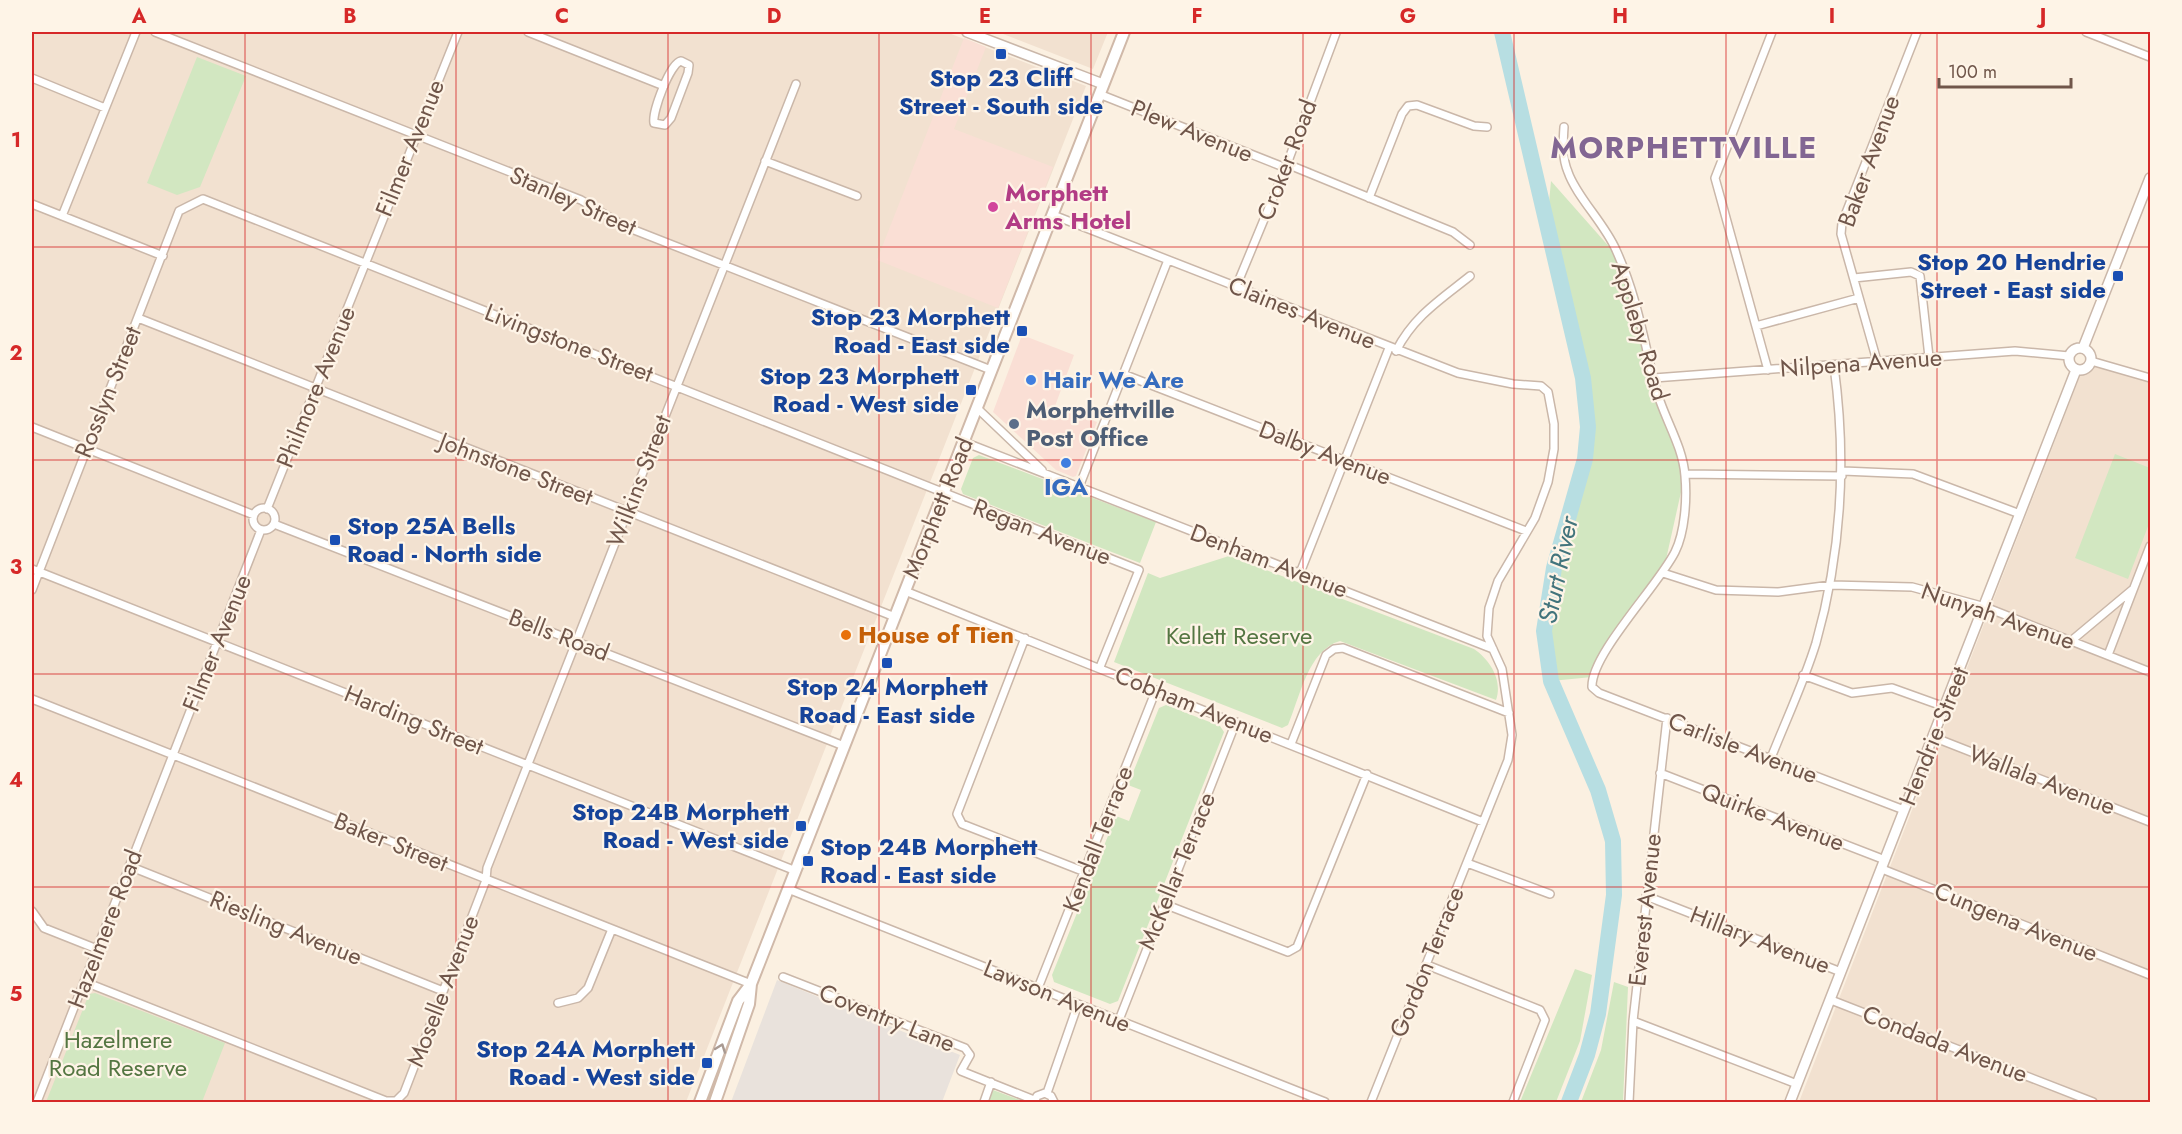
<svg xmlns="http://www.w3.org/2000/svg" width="2182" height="1134" viewBox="0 0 2182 1134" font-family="Jost,sans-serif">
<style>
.residential{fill:#f2e1d0}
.commercial{fill:#fadfd5}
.industrial{fill:#e9e2dc}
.green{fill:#d2e7c1}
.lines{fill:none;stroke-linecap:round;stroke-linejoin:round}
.river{stroke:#b7dee2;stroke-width:16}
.minor-casing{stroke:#cab7a9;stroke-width:10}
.tertiary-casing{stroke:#cab7a9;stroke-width:12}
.secondary-casing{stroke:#d0b9a9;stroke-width:14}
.minor{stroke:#fff;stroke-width:7}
.tertiary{stroke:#fff;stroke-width:9}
.secondary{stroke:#fff;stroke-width:10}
.oneway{stroke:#a99a92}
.grid{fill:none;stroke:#d62828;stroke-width:1.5;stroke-opacity:0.55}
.transit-dot{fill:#1a4fb4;stroke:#fef4e7;stroke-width:2}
.hotel-dot{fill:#d1479c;stroke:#fef4e7;stroke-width:2}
.shop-dot{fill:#3f7fe0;stroke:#fef4e7;stroke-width:2}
.service-dot{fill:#5c6f8a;stroke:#fef4e7;stroke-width:2}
.food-dot{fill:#e8710a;stroke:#fef4e7;stroke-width:2}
.labels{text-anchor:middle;stroke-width:4.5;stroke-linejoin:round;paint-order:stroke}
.transit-label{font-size:24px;font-weight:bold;fill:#164399;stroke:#fef4e7;text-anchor:end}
.street-label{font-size:24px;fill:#70564a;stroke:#fef4e7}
.hotel-label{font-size:24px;font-weight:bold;fill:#b23c85;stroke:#fef4e7;text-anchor:start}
.shop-label{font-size:24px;font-weight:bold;fill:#366cbe;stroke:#fef4e7;text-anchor:start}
.service-label{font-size:24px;font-weight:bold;fill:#4e5e75;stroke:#fef4e7;text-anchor:start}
.food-label{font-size:24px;font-weight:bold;fill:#c56008;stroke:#fef4e7;text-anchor:start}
.park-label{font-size:24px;fill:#547642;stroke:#fef4e7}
.water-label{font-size:26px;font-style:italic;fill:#42747c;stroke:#fef4e7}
.district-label{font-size:30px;font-weight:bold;letter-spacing:1.5px;fill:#826693;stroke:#fef4e7}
.neatline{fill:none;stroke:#d62828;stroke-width:2}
.grid-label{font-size:20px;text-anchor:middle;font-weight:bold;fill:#d62828}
</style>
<rect width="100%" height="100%" fill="#fbf0e1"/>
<path class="residential" d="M32,32H946L1086,86L686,1102H32Z
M998,32H1108L1093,69Z
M2095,365L2150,382V1102H1799L2080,376Z"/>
<path class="commercial" d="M964,38L986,47L954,129L1053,167L998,308L877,260Z
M1022,335L1074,355L1055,406L1097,422L1076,476L1073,477L1056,470L993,412Z"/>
<path class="industrial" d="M777,980L960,1055L942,1102H731Z"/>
<path class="green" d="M197,57L246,76L200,187L177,195L147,183Z
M1551,181L1620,259L1655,386L1685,474L1663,573L1592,677L1551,681L1544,631L1554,568L1585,459L1588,427L1583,378L1547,224Z
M2115,454L2150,468V521L2128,579L2075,558Z
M979,455L1156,522L1140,563L963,494L961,489L973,458Z
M1229,556L1474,649C1490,660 1503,680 1496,700L1340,641C1308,650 1300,697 1288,725L1282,728L1114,662L1148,573L1160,578Z
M1166,705L1220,726L1224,732L1118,1001L1110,1004L1054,982L1052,975L1116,816L1129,821L1141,790L1128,785L1159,708Z
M1575,969L1592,975L1580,1041L1556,1102H1520Z
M1614,982L1628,987L1623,1102H1581L1601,1050Z
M95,993L225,1043L202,1102H46L89,994Z
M993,1090L1023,1101L1024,1102H988Z"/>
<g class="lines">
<path class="river" d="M1502,32L1583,378L1588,427L1585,459L1554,568L1544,631L1551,681L1598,790L1613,841L1614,895L1598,1014L1587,1055L1569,1102"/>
<g class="minor-casing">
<path id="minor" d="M155,32L581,200L624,226L991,370
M528,32L664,86
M2086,32L2150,57
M681,61L689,65L688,73L671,118L665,125L654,123C652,112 670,63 681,61Z
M32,78L105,108
M1099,94L1286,168
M1564,127C1563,142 1562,158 1568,172C1576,196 1605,224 1616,250C1637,296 1643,337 1655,385C1662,415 1683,445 1685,476C1687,499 1685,532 1675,552C1658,586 1591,654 1592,687L1599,693L1904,810
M765,161L857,196
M1287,164L1453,232L1470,245
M1369,198L1402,114L1408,106L1417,105L1474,126L1487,127
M32,204L163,256
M1053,215L1458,373L1513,384L1541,386L1548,392L1554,424V449L1548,482L1535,518L1498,581L1489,608L1487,636L1502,669L1512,735L1508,760L1371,1102
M62,216L136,32
M1854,278L1911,272L1920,276L1929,357
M1236,287L1287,164L1336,33
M138,318L895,617
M1756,326L1859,298
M1396,351C1414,316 1440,300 1470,276
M1877,361L1841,234L1842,223L1917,32
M2091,361L2150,378
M1768,370L1715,178L1772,32
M1123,374L1526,531
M1654,378L2015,351L2069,356
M977,408L1042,470
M32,427L254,515
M964,442L1493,649
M1843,471L1913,474L2020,514
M1685,474L1842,476
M1079,487L1168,260
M253 519a11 11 0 1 1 22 0a11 11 0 1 1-22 0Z
M267,509L458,32
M274,524L844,746
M32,569L796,871
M1300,573L1389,348
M1663,573L1716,590L1778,592L1831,585L1912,587L1985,607L2150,672
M32,590L179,211L203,199L1139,570L1100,667
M905,591L1483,822
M1025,638L957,814L962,824L1085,872
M2071,641L2132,590
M2108,655L2150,546
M1803,675L1852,693L1892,688L1945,707
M32,699L751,984
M1933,737L2150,822
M1291,744L1326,655L1334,649L1343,648L1509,713
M1771,758C1786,720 1804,682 1816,643C1842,551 1847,461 1834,366
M1660,773L1885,860
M1467,863L1550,894
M129,866L443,991
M1882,869L2150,975
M788,889L1325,1102
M1646,896L1841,972
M1164,904L1288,952L1297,947L1367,774
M32,911L44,928L97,949
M1427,965L1540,1010L1545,1020L1513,1102
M783,977L965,1048L970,1055L961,1071L1034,1100
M85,982L386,1101H396L404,1093L486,880L487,868L796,84
M1038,988L1156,690
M1831,1000L2093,1102
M558,1003L578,998L588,988L612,929
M1119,1020L1236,722
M1633,1021L1797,1084
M1047,1093L1078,1004
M37,1102L261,530
M984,1102L991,1082
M1034,1102L1037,1096L1045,1093L1051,1096L1054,1102
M1629,1102L1633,1021L1667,718"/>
</g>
<g class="tertiary-casing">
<path id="tertiary" d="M967,32L1103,84
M2069 359a11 11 0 1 1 22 0a11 11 0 1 1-22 0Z
M2083,348L2150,178
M1790,1102L2076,370"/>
</g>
<g class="secondary-casing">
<path id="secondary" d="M700,1102L738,1001L751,984
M715,1102L749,1004L751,984L1124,32"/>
</g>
<use href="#minor" class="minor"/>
<use href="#tertiary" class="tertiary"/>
<use href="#secondary" class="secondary"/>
</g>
<defs><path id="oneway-chevron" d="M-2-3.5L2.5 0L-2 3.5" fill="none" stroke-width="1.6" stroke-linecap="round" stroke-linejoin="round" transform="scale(1.5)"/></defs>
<use class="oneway" href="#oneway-chevron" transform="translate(721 1048) rotate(-70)"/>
<path class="grid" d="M245,32V1102M456,32V1102M668,32V1102M879,32V1102M1091,32V1102M1303,32V1102M1514,32V1102M1726,32V1102M1937,32V1102M32,247H2150M32,460H2150M32,674H2150M32,887H2150"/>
<g class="transit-dot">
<rect x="995" y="48" width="12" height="12" rx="3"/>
<rect x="2112" y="270" width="12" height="12" rx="3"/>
<rect x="1016" y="325" width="12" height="12" rx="3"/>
<rect x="965" y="384" width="12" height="12" rx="3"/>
<rect x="329" y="534" width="12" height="12" rx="3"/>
<rect x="881" y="657" width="12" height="12" rx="3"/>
<rect x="795" y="820" width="12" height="12" rx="3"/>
<rect x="802" y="855" width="12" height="12" rx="3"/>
<rect x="701" y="1057" width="12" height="12" rx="3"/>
</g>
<circle class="hotel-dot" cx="993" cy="207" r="6"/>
<g class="shop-dot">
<circle cx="1031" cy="380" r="6"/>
<circle cx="1066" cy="463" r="6"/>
</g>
<circle class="service-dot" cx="1014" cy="424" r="6"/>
<circle class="food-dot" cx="846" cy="635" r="6"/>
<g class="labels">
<g class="transit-label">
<text x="1001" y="86" text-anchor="middle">Stop 23 Cliff<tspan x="1001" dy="28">Street - South side</tspan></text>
<text x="2106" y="270">Stop 20 Hendrie<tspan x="2106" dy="28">Street - East side</tspan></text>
<text x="1010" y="325">Stop 23 Morphett<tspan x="1010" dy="28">Road - East side</tspan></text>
<text x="959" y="384">Stop 23 Morphett<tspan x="959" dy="28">Road - West side</tspan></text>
<text x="347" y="534" text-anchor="start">Stop 25A Bells<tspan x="347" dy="28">Road - North side</tspan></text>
<text x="887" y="695" text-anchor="middle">Stop 24 Morphett<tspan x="887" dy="28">Road - East side</tspan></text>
<text x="789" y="820">Stop 24B Morphett<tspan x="789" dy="28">Road - West side</tspan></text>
<text x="820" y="855" text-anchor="start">Stop 24B Morphett<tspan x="820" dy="28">Road - East side</tspan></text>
<text x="695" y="1057">Stop 24A Morphett<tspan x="695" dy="28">Road - West side</tspan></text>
</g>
<g class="street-label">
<text transform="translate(1192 131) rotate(22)" y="8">Plew Avenue</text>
<text transform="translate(410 148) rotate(-68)" y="8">Filmer Avenue</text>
<text transform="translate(1287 160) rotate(-69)" y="8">Croker Road</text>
<text transform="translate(1869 161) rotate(-70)" y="8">Baker Avenue</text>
<text transform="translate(573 201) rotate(24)" y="8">Stanley Street</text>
<text transform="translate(1302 313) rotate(22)" y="8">Claines Avenue</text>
<text transform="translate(1640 331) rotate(73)" y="8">Appleby Road</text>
<text transform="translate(569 343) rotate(21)" y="8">Livingstone Street</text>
<text transform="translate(1861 363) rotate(-4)" y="8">Nilpena Avenue</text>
<text transform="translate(316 387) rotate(-68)" y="8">Philmore Avenue</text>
<text transform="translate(108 392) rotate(-68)" y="8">Rosslyn Street</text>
<text transform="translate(1325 453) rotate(21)" y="8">Dalby Avenue</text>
<text transform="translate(516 469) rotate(21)" y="8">Johnstone Street</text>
<text transform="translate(639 481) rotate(-69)" y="8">Wilkins Street</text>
<text transform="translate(938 508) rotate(-68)" y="8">Morphett Road</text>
<text transform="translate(1042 532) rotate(21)" y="8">Regan Avenue</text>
<text transform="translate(1269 561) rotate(21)" y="8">Denham Avenue</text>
<text transform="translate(1998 616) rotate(19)" y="8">Nunyah Avenue</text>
<text transform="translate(559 635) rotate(21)" y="8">Bells Road</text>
<text transform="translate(217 643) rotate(-68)" y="8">Filmer Avenue</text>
<text transform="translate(1194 705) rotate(22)" y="8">Cobham Avenue</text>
<text transform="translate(414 720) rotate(22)" y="8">Harding Street</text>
<text transform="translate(1934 736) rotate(-68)" y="8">Hendrie Street</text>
<text transform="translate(1743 748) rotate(21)" y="8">Carlisle Avenue</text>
<text transform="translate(2042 780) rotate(21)" y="8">Wallala Avenue</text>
<text transform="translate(1773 817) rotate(21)" y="8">Quirke Avenue</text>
<text transform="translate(1098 839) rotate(-69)" y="8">Kendall Terrace</text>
<text transform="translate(391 842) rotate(22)" y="8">Baker Street</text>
<text transform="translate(1177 871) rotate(-68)" y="8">McKellar Terrace</text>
<text transform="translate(1645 910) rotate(-84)" y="8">Everest Avenue</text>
<text transform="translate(2016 922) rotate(22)" y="8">Cungena Avenue</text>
<text transform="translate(286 928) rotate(22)" y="8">Riesling Avenue</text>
<text transform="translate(105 929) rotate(-69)" y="8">Hazelmere Road</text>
<text transform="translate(1760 940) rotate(21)" y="8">Hillary Avenue</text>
<text transform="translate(1427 962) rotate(-68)" y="8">Gordon Terrace</text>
<text transform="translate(443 991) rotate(-69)" y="8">Moselle Avenue</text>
<text transform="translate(1057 996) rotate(22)" y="8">Lawson Avenue</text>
<text transform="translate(887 1018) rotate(22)" y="8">Coventry Lane</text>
<text transform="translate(1945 1044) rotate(21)" y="8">Condada Avenue</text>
</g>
<g class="hotel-label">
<text x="1005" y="201">Morphett<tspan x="1005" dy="28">Arms Hotel</tspan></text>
</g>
<g class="shop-label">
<text x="1043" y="388">Hair We Are</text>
<text x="1066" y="495" text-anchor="middle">IGA</text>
</g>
<g class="service-label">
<text x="1026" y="418">Morphettville<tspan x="1026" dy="28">Post Office</tspan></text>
</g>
<g class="food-label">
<text x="858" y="643">House of Tien</text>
</g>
<g class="park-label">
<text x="1239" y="644">Kellett Reserve</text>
<text x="118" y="1048">Hazelmere<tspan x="118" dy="28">Road Reserve</tspan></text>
</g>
<g class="water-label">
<text transform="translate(1558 570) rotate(-78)" y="9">Sturt River</text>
</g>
<g class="district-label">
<text x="1684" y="158">MORPHETTVILLE</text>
</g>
</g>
<rect width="2182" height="1134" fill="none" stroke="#fef4e7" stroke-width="66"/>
<path d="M1939 78v9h132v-9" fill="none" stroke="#70564a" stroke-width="3"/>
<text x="1948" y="78" font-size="18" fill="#70564a" stroke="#fef4e7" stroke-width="4.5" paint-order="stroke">100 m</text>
<rect x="33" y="33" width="2116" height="1068" class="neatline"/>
<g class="grid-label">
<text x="139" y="23">A</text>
<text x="350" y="23">B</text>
<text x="562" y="23">C</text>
<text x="774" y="23">D</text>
<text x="985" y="23">E</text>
<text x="1197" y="23">F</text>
<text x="1408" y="23">G</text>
<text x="1620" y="23">H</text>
<text x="1832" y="23">I</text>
<text x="2043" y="23">J</text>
<text x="16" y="147">1</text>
<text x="16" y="360">2</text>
<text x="16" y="574">3</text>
<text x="16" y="787">4</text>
<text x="16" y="1001">5</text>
</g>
</svg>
